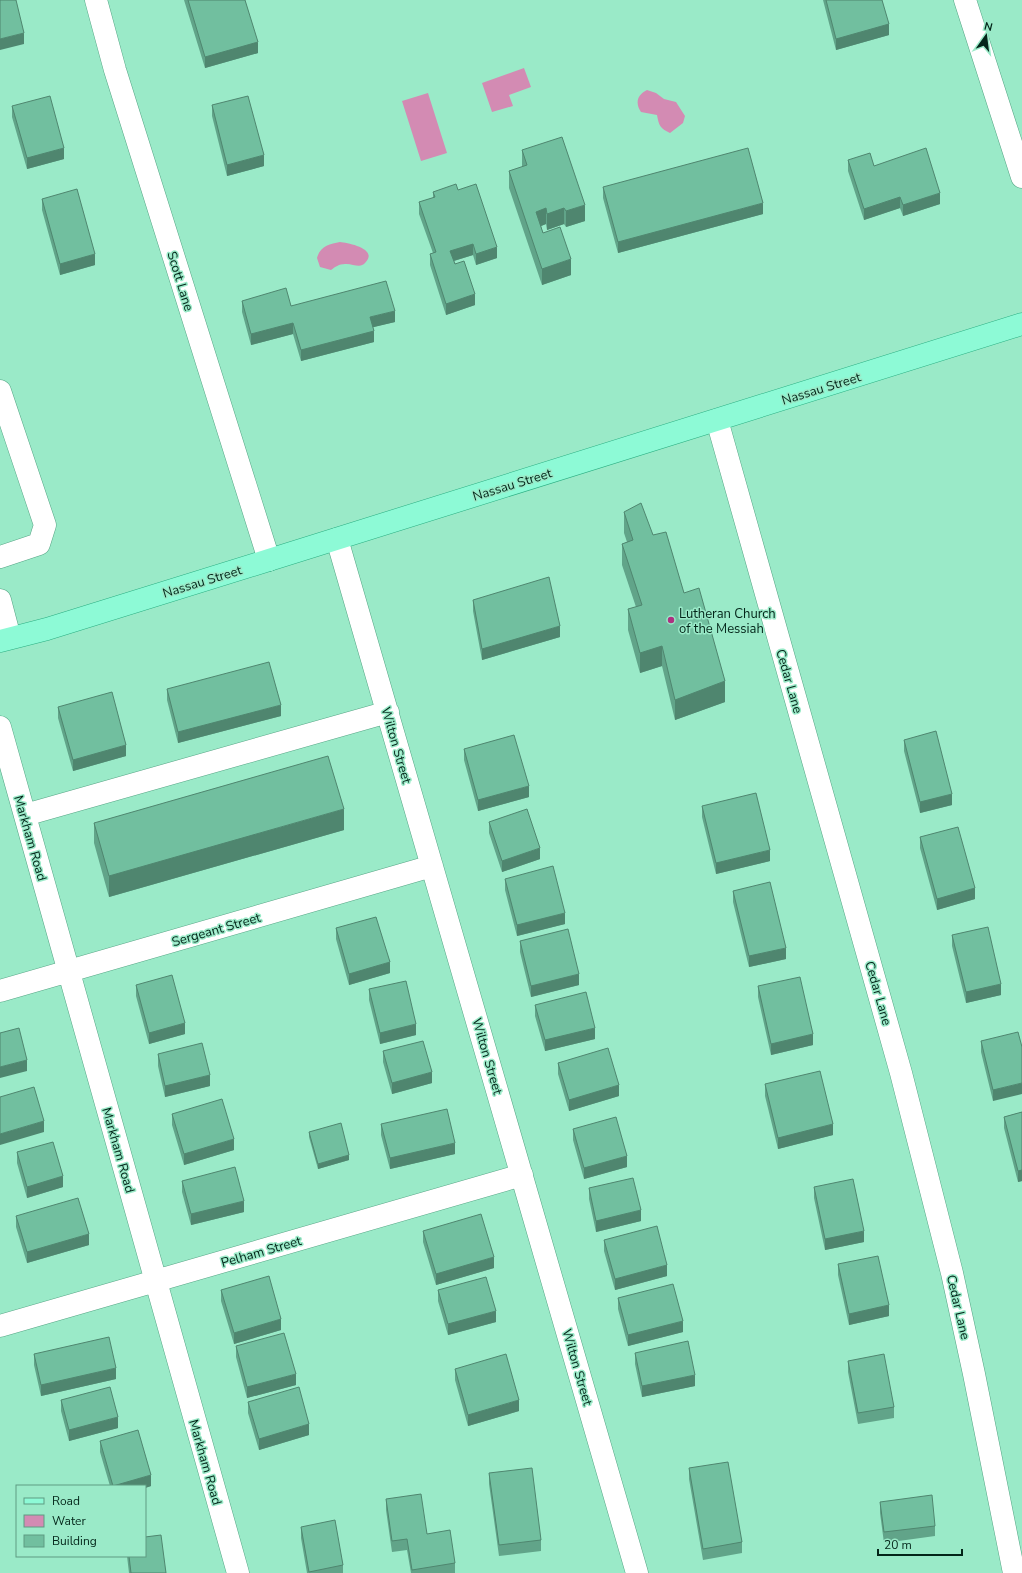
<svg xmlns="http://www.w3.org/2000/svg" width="1022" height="1573" viewBox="0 0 1022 1573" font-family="'Nunito Sans',sans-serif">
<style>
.water{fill:#d38bb3}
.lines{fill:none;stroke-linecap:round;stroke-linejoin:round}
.minor-casing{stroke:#56a585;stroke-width:23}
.major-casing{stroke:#2bae82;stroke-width:23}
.minor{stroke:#fff;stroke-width:22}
.major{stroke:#8dfad6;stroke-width:22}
.wall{fill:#61a489}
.shaded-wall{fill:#4f866f}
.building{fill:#71bf9f;stroke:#4f866f}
.poi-dot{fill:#ad3081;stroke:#9aeac8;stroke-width:1.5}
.labels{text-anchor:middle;stroke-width:3;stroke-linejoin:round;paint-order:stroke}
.street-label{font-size:13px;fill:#032519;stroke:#9aeac8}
.poi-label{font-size:13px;fill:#032519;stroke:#9aeac8;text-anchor:start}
</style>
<rect width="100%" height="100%" fill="#9aeac8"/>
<path class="water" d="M524,68L531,87L509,95L513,106L492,112L482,83Z
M647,90L656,93L664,99L676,102L685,116L683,123L670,133C660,128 659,126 657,115L641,112C635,103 637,95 647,90Z
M428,93L447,153L421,161L402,101Z
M340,242C349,243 379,249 365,263C360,269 352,263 345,264C339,264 335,267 331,270L320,267L317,258C320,246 330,244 340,242Z"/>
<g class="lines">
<g class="minor-casing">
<path id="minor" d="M96,0L115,70L269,560
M965,0L1022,177
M0,391L45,525L39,544L0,557
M717,420L901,1073L952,1273L974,1374L1014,1573
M337,539L637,1573
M0,600L10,638
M0,727L238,1573
M25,815L388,712
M0,991L432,866
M0,1326L522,1175"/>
</g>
<g class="major-casing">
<path id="major" d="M0,641L47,629L269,560L1022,324"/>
</g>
<use href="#minor" class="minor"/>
<use href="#major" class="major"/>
</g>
<path class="wall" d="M184,0H245L258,53L205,68Z
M823,0H882L889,35L836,50Z
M212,105L264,166L227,176L212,116Z
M12,106L64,159L27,169L12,117Z
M522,150L585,221L566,227L564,224L547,230L546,224L541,226L543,233L571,275L542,285L509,188V171L522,167Z
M848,160L874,166L940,204L903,216L900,208L864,220L848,171Z
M603,187L763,214L618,253L603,198Z
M458,190L497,258L476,265L473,255L454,261L475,305L446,315L430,265V254L433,253L419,214V202L433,198V192Z
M42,199L95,265L60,275L42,210Z
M242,301L291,306L395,322L373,327L374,342L301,361L293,334L251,345L242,312Z
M624,512L653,535L684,593L725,702L675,720L662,666L640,673L628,630V609L636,607L622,565V544L627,542L624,533Z
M473,600L560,637L482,660L473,611Z
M167,689L281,716L178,743L167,700Z
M58,707L126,756L73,771L58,718Z
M904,740L952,805L920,813L904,751Z
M464,749L529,797L478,811L464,760Z
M702,806L770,861L716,874L702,817Z
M489,822L540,859L502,872L489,833Z
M94,823L344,830L109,897L94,843Z
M920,837L975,899L937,910L920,848Z
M505,879L565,924L517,936L505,890Z
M733,891L786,959L749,967L733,902Z
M336,928L390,973L349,985L336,939Z
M952,935L1001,995L966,1003L952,946Z
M520,941L579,985L531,997L520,952Z
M136,985L185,1034L149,1044L136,996Z
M758,986L813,1045L771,1055L758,997Z
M369,989L416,1035L380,1044L369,1000Z
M535,1005L595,1039L545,1051L535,1016Z
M981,1041L1022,1047L993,1101L981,1052Z
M383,1051L432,1083L392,1094L383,1062Z
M158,1054L210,1086L165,1097L158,1066Z
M558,1063L619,1096L569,1111L558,1074Z
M765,1084L833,1135L778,1149L765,1096Z
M1022,1112V1181L1018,1182L1004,1128V1117Z
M172,1114L234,1150L184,1165L172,1125Z
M381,1124L455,1154L390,1169L381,1135Z
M573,1129L627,1167L584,1179L573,1140Z
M309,1132L349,1160L318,1169L309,1137Z
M17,1152L63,1187L27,1198L17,1163Z
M182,1181L244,1212L191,1225L182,1192Z
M814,1187L864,1242L825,1250L814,1198Z
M589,1188L641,1221L596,1232L589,1199Z
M16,1216L89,1245L27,1263L16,1227Z
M423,1231L494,1268L436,1285L423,1242Z
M604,1240L667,1276L615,1290L604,1251Z
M838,1264L889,1316L849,1325L838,1275Z
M221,1290L281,1330L234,1344L221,1301Z
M438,1290L496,1322L448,1335L438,1301Z
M618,1298L683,1332L628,1346L618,1309Z
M236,1346L296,1385L247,1398L236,1357Z
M635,1353L695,1386L642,1397L635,1364Z
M34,1354L116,1379L41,1396L34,1365Z
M848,1361L894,1407V1418L858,1424L848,1372Z
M455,1369L519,1411L468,1426L455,1380Z
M61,1400L118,1428L69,1441L61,1411Z
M248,1402L309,1435L259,1450L248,1413Z
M100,1441L151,1486L145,1488V1486H110L100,1452Z
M689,1468L742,1542V1553L703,1560L689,1479Z
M489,1473L541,1540V1551L499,1556L489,1484Z
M386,1499L427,1534L455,1563V1573H411L407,1550L392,1552L386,1510Z
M880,1502L935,1526V1536L884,1543L880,1513Z
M301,1527L343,1565V1573H307L301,1538Z
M127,1556H145L166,1573H129Z"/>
<path class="shaded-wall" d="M889,24V35L836,50V39Z
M24,33V44L0,50V39Z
M258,42V53L205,68V57Z
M64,148V159L27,169V158Z
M264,155V166L227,176V165Z
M940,193V204L903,216V205Z
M900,197V208L864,220V209Z
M763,203V214L618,253V242Z
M585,205V221L566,227V211Z
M546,208V224L536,228V212Z
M564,208V224L547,230V214Z
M473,244V255L450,262V251Z
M497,247V258L476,265V254Z
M95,254V265L60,275V264Z
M571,259V275L542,285V269Z
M475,294V305L446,315V304Z
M395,311V322L370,328V317Z
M293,323V334L251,345V334Z
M374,331V342L301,361V350Z
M560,626V637L482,660V649Z
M662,646V666L640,673V653Z
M725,681V702L675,720V700Z
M281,705V716L178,743V732Z
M126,745V756L73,771V760Z
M529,786V797L478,811V800Z
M952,794V805L920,813V802Z
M344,809V830L109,897V876Z
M540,848V859L502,872V861Z
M770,850V861L716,874V863Z
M975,888V899L937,910V899Z
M565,913V924L517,936V925Z
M786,948V959L749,967V956Z
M390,962V973L349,985V974Z
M579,974V985L531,997V986Z
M1001,984V995L966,1003V992Z
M185,1023V1034L149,1044V1033Z
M416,1024V1035L380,1044V1033Z
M595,1028V1039L545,1051V1040Z
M813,1034V1045L771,1055V1044Z
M27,1060V1071L0,1078V1067Z
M432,1072V1083L392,1094V1083Z
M210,1075V1086L165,1097V1086Z
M1022,1083V1094L993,1101V1090Z
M619,1085V1096L569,1111V1100Z
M44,1121V1132L0,1145V1134Z
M833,1124V1135L778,1149V1138Z
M234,1139V1150L184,1165V1154Z
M455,1143V1154L390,1169V1158Z
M349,1155V1160L318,1169V1164Z
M627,1156V1167L584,1179V1168Z
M1022,1170V1181L1018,1182V1171Z
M63,1176V1187L27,1198V1187Z
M244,1201V1212L191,1225V1214Z
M641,1210V1221L596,1232V1221Z
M864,1231V1242L825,1250V1239Z
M89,1234V1245L27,1263V1252Z
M494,1257V1268L436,1285V1274Z
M667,1265V1276L615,1290V1279Z
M889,1305V1316L849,1325V1314Z
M496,1311V1322L448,1335V1324Z
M281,1319V1330L234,1344V1333Z
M683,1321V1332L628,1346V1335Z
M116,1368V1379L41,1396V1385Z
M296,1374V1385L247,1398V1387Z
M695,1375V1386L642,1397V1386Z
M519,1400V1411L468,1426V1415Z
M118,1417V1428L69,1441V1430Z
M309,1424V1435L259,1450V1439Z
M151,1475V1486L145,1488V1486H113Z"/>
<path class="building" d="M0,0H16L24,33L0,39Z
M188,0H245L258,42L205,57Z
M826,0H882L889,24L836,39Z
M50,96L64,148L27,158L12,106Z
M248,96L264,155L227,165L212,105Z
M562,137L585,205L566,211L564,208L547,214L546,208L536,212L543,233L560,227L571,259L542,269L509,171L527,165L522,150Z
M748,148L763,203L618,242L603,187Z
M926,148L940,193L903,205L900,197L864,209L848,160L870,153L874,166Z
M456,184L458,190L476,184L497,247L476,254L473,244L450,251L455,264L464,261L475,294L446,304L430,254L436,252L419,202L435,197L433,192Z
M77,189L95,254L60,264L42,199Z
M386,281L395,311L370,317L374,331L301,350L293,323L251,334L242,301L286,288L291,306Z
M641,503L653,535L666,532L684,593L699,588L725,681L675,700L662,646L640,653L628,609L642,605L622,544L633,540L624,512Z
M549,577L560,626L482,649L473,600Z
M269,662L281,705L178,732L167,689Z
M112,692L126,745L73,760L58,707Z
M936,731L952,794L920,802L904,740Z
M514,735L529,786L478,800L464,749Z
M328,756L344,809L109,876L94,823Z
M756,793L770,850L716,863L702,806Z
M527,809L540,848L502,861L489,822Z
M958,827L975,888L937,899L920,837Z
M553,866L565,913L517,925L505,879Z
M770,882L786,948L749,956L733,891Z
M376,917L390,962L349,974L336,928Z
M988,927L1001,984L966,992L952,935Z
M568,929L579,974L531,986L520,941Z
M172,975L185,1023L149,1033L136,985Z
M800,977L813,1034L771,1044L758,986Z
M406,981L416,1024L380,1033L369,989Z
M586,992L595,1028L545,1040L535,1005Z
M19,1028L27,1060L0,1067V1033Z
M1018,1032L1022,1047V1083L993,1090L981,1041Z
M423,1041L432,1072L392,1083L383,1051Z
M202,1043L210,1075L165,1086L158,1054Z
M608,1048L619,1085L569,1100L558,1063Z
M820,1071L833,1124L778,1138L765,1084Z
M34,1087L44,1121L0,1134V1097Z
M222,1099L234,1139L184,1154L172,1114Z
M447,1109L455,1143L390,1158L381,1124Z
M1022,1112V1170L1018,1171L1004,1117Z
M616,1117L627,1156L584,1168L573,1129Z
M341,1123L349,1155L318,1164L309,1132Z
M53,1142L63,1176L27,1187L17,1152Z
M235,1167L244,1201L191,1214L182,1181Z
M633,1178L641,1210L596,1221L589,1188Z
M853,1179L864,1231L825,1239L814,1187Z
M78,1198L89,1234L27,1252L16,1216Z
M481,1214L494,1257L436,1274L423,1231Z
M657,1226L667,1265L615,1279L604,1240Z
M878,1256L889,1305L849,1314L838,1264Z
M269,1276L281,1319L234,1333L221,1290Z
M486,1277L496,1311L448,1324L438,1290Z
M673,1284L683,1321L628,1335L618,1298Z
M284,1333L296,1374L247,1387L236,1346Z
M109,1337L116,1368L41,1385L34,1354Z
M688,1341L695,1375L642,1386L635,1353Z
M506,1354L519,1400L468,1415L455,1369Z
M884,1354L894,1407L858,1413L848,1361Z
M110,1387L118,1417L69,1430L61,1400Z
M299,1387L309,1424L259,1439L248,1402Z
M138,1430L151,1475L113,1486L100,1441Z
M728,1462L742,1542L703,1549L689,1468Z
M532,1468L541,1540L499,1545L489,1473Z
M421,1494L427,1534L450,1530L455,1563L412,1570L407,1539L392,1541L386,1499Z
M932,1495L935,1526L884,1532L880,1502Z
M335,1520L343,1565L309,1572L301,1527Z
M161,1535L166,1573H131L129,1556H145V1537Z"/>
<circle class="poi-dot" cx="671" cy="620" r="4"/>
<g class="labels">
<g class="street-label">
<text transform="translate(181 281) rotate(73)" y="5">Scott Lane</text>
<text transform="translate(821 388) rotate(-17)" y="5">Nassau Street</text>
<text transform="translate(512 484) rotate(-17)" y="5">Nassau Street</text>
<text transform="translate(202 581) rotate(-17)" y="5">Nassau Street</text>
<text transform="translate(790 681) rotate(74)" y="5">Cedar Lane</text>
<text transform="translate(397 745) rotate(74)" y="5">Wilton Street</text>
<text transform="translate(31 838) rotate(74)" y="5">Markham Road</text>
<text transform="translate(216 929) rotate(-16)" y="5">Sergeant Street</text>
<text transform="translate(879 993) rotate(74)" y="5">Cedar Lane</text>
<text transform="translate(488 1056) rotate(74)" y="5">Wilton Street</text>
<text transform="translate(119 1150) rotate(74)" y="5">Markham Road</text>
<text transform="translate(261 1251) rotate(-16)" y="5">Pelham Street</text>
<text transform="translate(959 1307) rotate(77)" y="5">Cedar Lane</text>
<text transform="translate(578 1367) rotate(74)" y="5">Wilton Street</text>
<text transform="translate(206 1462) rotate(74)" y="5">Markham Road</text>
</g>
<g class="poi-label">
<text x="679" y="618">Lutheran Church<tspan x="679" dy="15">of the Messiah</tspan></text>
</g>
</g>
<rect x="16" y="1485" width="130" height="72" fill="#9aeac8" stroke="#5e9b82"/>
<rect x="24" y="1498" width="20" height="6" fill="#8dfad6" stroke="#5e9b82"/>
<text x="52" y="1505" font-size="12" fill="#032519">Road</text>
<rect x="24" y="1515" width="20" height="12" fill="#d38bb3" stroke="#5e9b82"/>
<text x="52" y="1525" font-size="12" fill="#032519">Water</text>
<rect x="24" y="1535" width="20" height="12" fill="#71bf9f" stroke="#5e9b82"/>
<text x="52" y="1545" font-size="12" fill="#032519">Building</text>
<g transform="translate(986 36) rotate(14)" stroke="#9aeac8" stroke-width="3" paint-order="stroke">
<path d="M0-3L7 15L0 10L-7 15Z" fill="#032519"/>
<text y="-6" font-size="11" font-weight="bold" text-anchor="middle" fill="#032519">N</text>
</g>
<path d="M878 1549v6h84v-6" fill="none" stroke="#032519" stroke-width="2"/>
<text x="884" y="1549" font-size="12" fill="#032519" stroke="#9aeac8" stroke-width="3" paint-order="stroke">20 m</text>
</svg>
